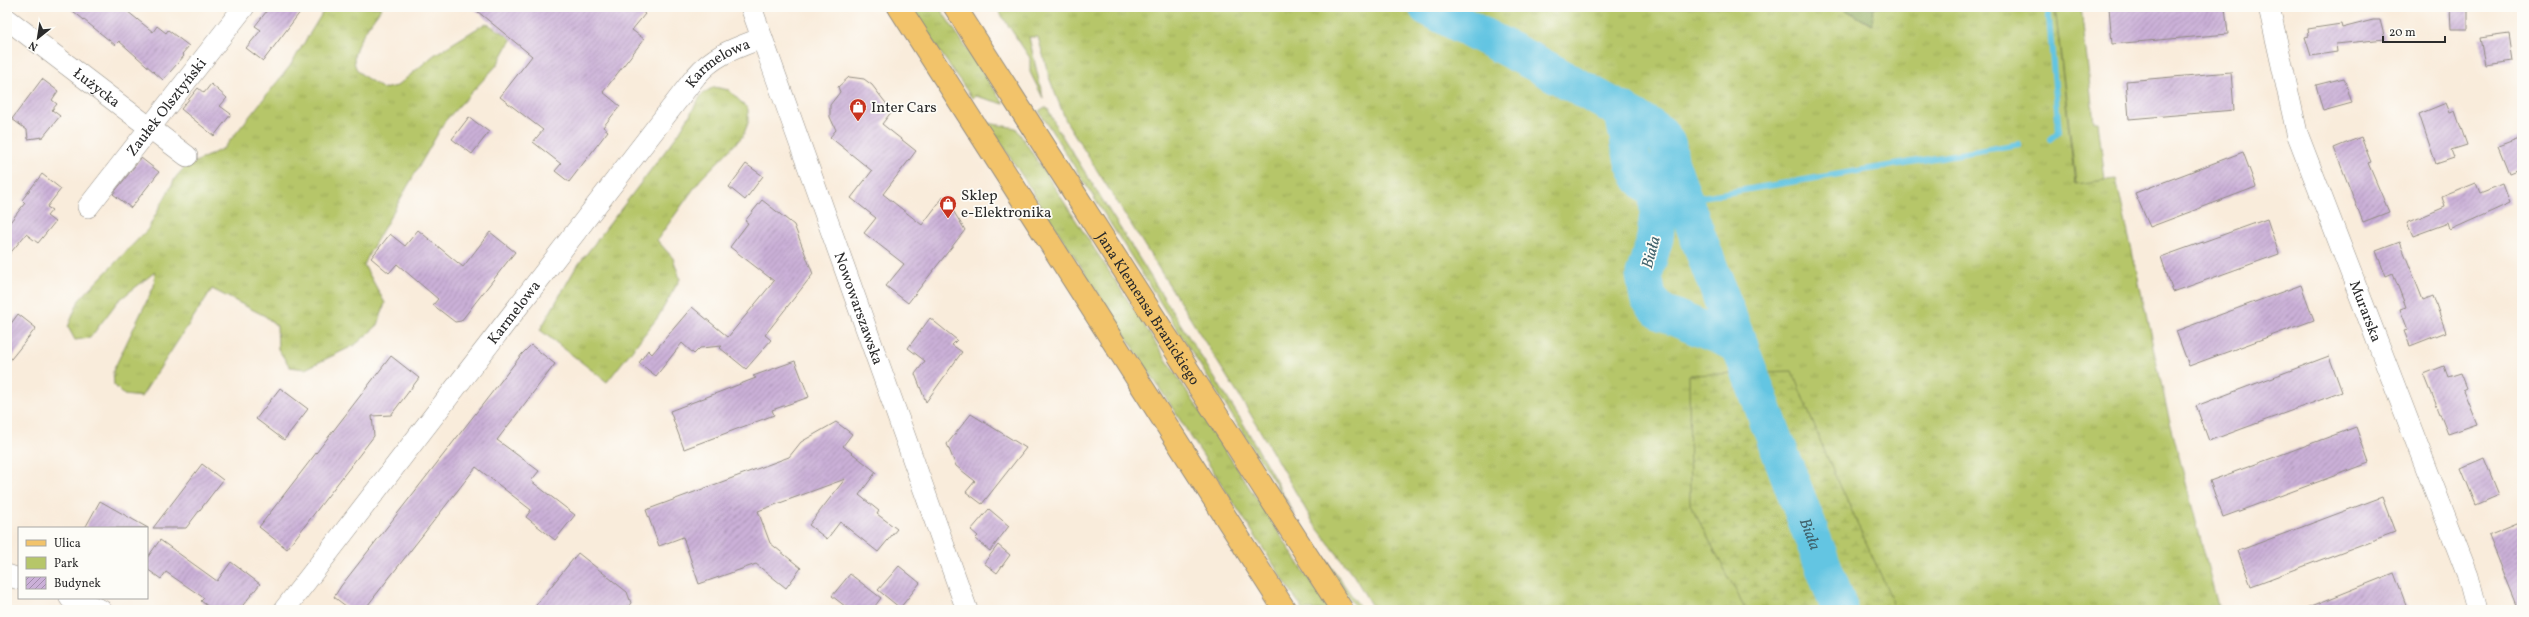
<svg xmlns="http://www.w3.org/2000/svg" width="2529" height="617" viewBox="0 0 2529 617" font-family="Vollkorn,serif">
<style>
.grass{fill:url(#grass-tufts);stroke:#70784a}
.forest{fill:url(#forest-crowns);stroke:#5e6b44}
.wetland{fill:url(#wetland-marsh);stroke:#70784a}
.green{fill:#b6c669;stroke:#70784a}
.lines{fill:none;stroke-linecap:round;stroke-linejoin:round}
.stream{stroke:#64c5e2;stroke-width:6}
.river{stroke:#64c5e2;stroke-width:37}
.building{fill:url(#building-hatch)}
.minor-casing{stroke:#928c83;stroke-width:22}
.major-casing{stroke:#928c83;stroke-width:24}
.minor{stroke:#fff;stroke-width:21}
.major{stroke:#f2c36a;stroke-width:22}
.labels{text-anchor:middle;stroke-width:3.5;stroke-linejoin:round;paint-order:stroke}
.street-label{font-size:15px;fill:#2b2b2b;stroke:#fdfcf7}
.poi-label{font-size:15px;fill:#2b2b2b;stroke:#fdfcf7;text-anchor:start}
.water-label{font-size:16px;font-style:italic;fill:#3f616b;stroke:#fdfcf7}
</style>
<defs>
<pattern id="grass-tufts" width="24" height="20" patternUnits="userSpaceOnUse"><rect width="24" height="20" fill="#b6c669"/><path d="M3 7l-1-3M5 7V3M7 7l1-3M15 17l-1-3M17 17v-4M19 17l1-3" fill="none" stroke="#9daa5b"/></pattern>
<pattern id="forest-crowns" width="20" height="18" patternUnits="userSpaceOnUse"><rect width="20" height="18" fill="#90ab5d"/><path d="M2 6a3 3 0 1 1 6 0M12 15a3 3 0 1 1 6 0" fill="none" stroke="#768b4d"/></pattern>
<pattern id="wetland-marsh" width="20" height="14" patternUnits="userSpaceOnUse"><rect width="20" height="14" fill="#b6c669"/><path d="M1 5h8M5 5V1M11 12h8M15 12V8" fill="none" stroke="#9daa5b"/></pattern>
<pattern id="building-hatch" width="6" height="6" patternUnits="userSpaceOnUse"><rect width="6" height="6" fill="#cbb0d8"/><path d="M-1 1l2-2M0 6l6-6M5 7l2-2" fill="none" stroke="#a58faf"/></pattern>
</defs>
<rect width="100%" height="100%" fill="#fdfcf7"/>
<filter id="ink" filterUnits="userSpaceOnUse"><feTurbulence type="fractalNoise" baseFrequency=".025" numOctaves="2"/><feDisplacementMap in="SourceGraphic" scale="8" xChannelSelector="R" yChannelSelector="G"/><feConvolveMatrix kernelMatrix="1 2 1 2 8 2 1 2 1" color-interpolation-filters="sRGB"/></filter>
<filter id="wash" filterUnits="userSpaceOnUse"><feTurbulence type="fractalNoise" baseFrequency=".012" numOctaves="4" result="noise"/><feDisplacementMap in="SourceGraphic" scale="16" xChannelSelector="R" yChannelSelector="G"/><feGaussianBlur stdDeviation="0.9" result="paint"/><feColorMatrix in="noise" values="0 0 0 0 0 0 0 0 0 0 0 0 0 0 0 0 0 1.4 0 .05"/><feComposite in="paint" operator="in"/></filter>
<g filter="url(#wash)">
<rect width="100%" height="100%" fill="#f9ecdb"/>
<path class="grass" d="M326,7H382C373,21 341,56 360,73C366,79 376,83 383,89L397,86L434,55L486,23L512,38L497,65L445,121L370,252L364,265L385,303L378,325L355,345L305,369L290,367L278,349L277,326L265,316L212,289L141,397L124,395L114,385L113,371L154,286L155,272L118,301L90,338L75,340L68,327L79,300L148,229L176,177L185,167L224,148L290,66Z
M909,7H939L1004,104L976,96L972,98Z
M996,7H1841L1871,25L1874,7H2055L2075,183L2116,179L2168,414L2219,610H1374L1354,576L1314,524L1251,415L1066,121L1050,80L1038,37H1029L1043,98L1030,72V58Z
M714,87L729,90L748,109V123L743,136L700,180L657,240L673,258L680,279L658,317L607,382L540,330L575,269L679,133L702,94Z
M1045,107L1048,109L1057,128L1243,423L1295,515L1039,111Z
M988,123L1016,128L1329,610H1303Z
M1315,544L1362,610H1357Z"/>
<path class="forest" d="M1841,7H1874L1872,25Z"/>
<path class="wetland" d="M1792,371L1824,450L1889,593L1894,610H1746L1690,504L1689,375Z"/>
<path class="green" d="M2055,7H2081L2094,122H2098L2105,180L2076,184Z"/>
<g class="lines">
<path class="stream" d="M2048,7L2059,132L2051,139
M1684,200L2019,144"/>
<g class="river">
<path id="s1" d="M1427,7L1539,65L1649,126L1660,133L1668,145L1670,160L1684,200L1840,610"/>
<path d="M1622,110L1633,162L1641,178L1657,194L1658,213L1655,238L1644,275L1648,298L1661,312L1740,345"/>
</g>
</g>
<g id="blocks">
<path class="building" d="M68,7H122L153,32L157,26L166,33L168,30L189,46L182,54L184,56L163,80L119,41L115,45Z
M270,7H304L263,61L246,48L261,30L255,26Z
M472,7H637L645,14L632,30L644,39L603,92L620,106L603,127L608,131L569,182L555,171L561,164L533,142L543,130L500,97L532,56Z
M2109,7H2225L2228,34L2112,44Z
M2450,7H2468V29H2451Z
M2373,20H2380L2385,39L2336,44L2337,52L2311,56L2305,37L2309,36L2308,29L2341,24L2342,28Z
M2509,34L2513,61L2485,65L2480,38Z
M2231,72L2234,110L2129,119L2126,81Z
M849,77L864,79L872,85L892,111L882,124L916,151L883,194L922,225L944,196L965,230L908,303L886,286L904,264L864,233L876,218L851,198L872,171L830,137L836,130L830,117V105L840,92L838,87Z
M2344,78L2352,103L2323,111L2316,85Z
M42,79L58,91L52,100L57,104L52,110L60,116L43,137L28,139L27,130L12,119Z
M211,84L227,98L220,106L231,114L214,136L181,109L198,88L204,93Z
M2446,103L2450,113L2455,111L2467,145L2451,150L2454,158L2436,164L2419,114Z
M469,117L489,132L472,154L452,139Z
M2361,137L2371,162L2368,163L2389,212L2363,222L2334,148Z
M2522,137V168L2509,173L2498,146Z
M2243,152L2256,187L2150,227L2135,193Z
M141,158L159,172L131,208L113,194Z
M746,164L763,176L745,200L729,187Z
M42,174L61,189L47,207L52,210L47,216L55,222L38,243L26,234L7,257V226L25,203L22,200Z
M2476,183L2480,193L2503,184L2510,203L2450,230L2448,223L2413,236L2407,223L2445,207L2442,197Z
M762,200L794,225L813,274L765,335L771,340L746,369L720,348L722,346L700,348L694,354L682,343L656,376L639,363L648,350L652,354L692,307L728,337L774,281L730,247L748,223L745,221Z
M2267,219L2279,254L2173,292L2161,257Z
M418,230L463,267L490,232L515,252L461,321L455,322L433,305L438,299L397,264L389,273L371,258L390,234L405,246Z
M2400,242L2423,300L2433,296L2446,332L2410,346L2404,331L2408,330L2400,309L2406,307L2393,274L2386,277L2376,251Z
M2301,285L2314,320L2189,366L2176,331Z
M18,314L36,328L7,364V329Z
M930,318L957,340L952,345L962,352L926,402L915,374L925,361L908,348Z
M531,345L555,364L497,440L539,471L531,481L575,515L555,540L526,517L531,510L476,467L364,610H351L334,597L341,586L522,354Z
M391,356L419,378L391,415L372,416L374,436L287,549L259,527Z
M2329,356L2342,392L2209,441L2196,406Z
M795,361L809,397L772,410L774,415L684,449L670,411L756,378L753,376Z
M2444,366L2448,377L2461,373L2467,388L2463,390L2477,424L2448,434L2424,374Z
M280,388L308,409L284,440L256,419Z
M971,414L1026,448L982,504L966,492L975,481L956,466L947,444Z
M836,422L852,434L843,446L876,472L859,495L879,511L877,514L897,529L878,552L840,522L827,539L809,525L845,479L758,511L770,543L801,568L786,588L756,564L699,584L683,537L659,546L646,510L789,457L801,442Z
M2356,427L2369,463L2223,517L2210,481Z
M2484,458L2499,495L2476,505L2461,468Z
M202,464L223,480L186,528H153Z
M2382,497L2395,532L2251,586L2238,551Z
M100,501L148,528H85Z
M989,509L1009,526L990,551L975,539L978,536L971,530Z
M2522,522V610H2518L2488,536Z
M160,540L217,581L231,562L260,584L239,610H213L201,601L204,598L166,572L161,579L147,569V558Z
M998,545L1010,555L997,573L984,563Z
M578,553L627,592L631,603L625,610H532Z
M899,566L920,583L900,608L878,590Z
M2394,573L2408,610H2304V609Z
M850,574L881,598L872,610H850L832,596Z"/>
</g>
</g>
<g filter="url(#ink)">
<use href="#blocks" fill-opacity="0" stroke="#928c83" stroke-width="1"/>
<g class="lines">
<g class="minor-casing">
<g id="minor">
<path id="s2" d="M751,7L967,610"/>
<path id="s3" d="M2269,7L2297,133L2468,576L2477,610"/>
<path id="s4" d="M7,19L187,156"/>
<path id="s5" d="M88,207L244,7"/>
<path d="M7,575L19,579"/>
<path d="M70,598L101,610"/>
<path id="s6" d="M284,610L696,76C715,54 736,48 762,38"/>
</g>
</g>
<g class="major-casing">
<g id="major">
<path d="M899,7L1285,610"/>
<path id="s7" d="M955,7L1342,610"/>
</g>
</g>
<use href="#minor" class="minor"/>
<use href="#major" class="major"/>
</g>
</g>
<defs>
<g id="shop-pin" transform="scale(0.9)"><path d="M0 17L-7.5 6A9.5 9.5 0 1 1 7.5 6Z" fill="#c8321e" stroke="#fdfcf7"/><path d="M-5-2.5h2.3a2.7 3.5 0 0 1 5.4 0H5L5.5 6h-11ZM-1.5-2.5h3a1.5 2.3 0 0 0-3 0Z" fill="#fff"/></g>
</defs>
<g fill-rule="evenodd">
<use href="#shop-pin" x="858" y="107"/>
<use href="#shop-pin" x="948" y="204"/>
</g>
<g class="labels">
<g class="street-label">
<text dy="5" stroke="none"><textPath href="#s6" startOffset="700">Karmelowa</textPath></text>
<text dy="5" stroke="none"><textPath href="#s4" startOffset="113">Łużycka</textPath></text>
<text dy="5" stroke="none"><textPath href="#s5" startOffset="127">Zaułek Olsztyński</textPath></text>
<text dy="5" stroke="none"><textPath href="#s7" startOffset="358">Jana Klemensa Branickiego</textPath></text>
<text dy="5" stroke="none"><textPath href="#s2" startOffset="320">Nowowarszawska</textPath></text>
<text dy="5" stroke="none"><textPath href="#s3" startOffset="320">Murarska</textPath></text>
<text dy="5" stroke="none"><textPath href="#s6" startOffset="376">Karmelowa</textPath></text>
</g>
<g class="poi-label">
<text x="871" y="112">Inter Cars</text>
<text x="961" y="200">Sklep<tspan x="961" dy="17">e-Elektronika</tspan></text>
</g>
<g class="water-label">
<text transform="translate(1650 252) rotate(-75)" y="6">Biała</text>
<text dy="6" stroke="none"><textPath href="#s1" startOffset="694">Biała</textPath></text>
</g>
</g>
<rect width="2529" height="617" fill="none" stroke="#fdfcf7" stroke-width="24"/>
<rect x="18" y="527" width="130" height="72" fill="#fdfcf7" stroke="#a9a8a5"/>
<rect x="26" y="540" width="20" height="6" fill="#f2c36a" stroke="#a9a8a5"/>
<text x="54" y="547" font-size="12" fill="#2b2b2b">Ulica</text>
<rect x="26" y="557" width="20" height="12" fill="#b6c669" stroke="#a9a8a5"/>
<text x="54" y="567" font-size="12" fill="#2b2b2b">Park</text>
<rect x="26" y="577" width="20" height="12" fill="url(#building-hatch)" stroke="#a9a8a5"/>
<text x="54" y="587" font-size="12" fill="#2b2b2b">Budynek</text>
<g transform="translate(38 38) rotate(210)" stroke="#fdfcf7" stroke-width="3" paint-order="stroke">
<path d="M0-3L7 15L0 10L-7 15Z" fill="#2b2b2b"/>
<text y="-6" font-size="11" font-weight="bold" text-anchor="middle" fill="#2b2b2b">N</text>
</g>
<path d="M2383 36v6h62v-6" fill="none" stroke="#2b2b2b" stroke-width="2"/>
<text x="2389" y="36" font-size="12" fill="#2b2b2b" stroke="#fdfcf7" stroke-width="3" paint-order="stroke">20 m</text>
</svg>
